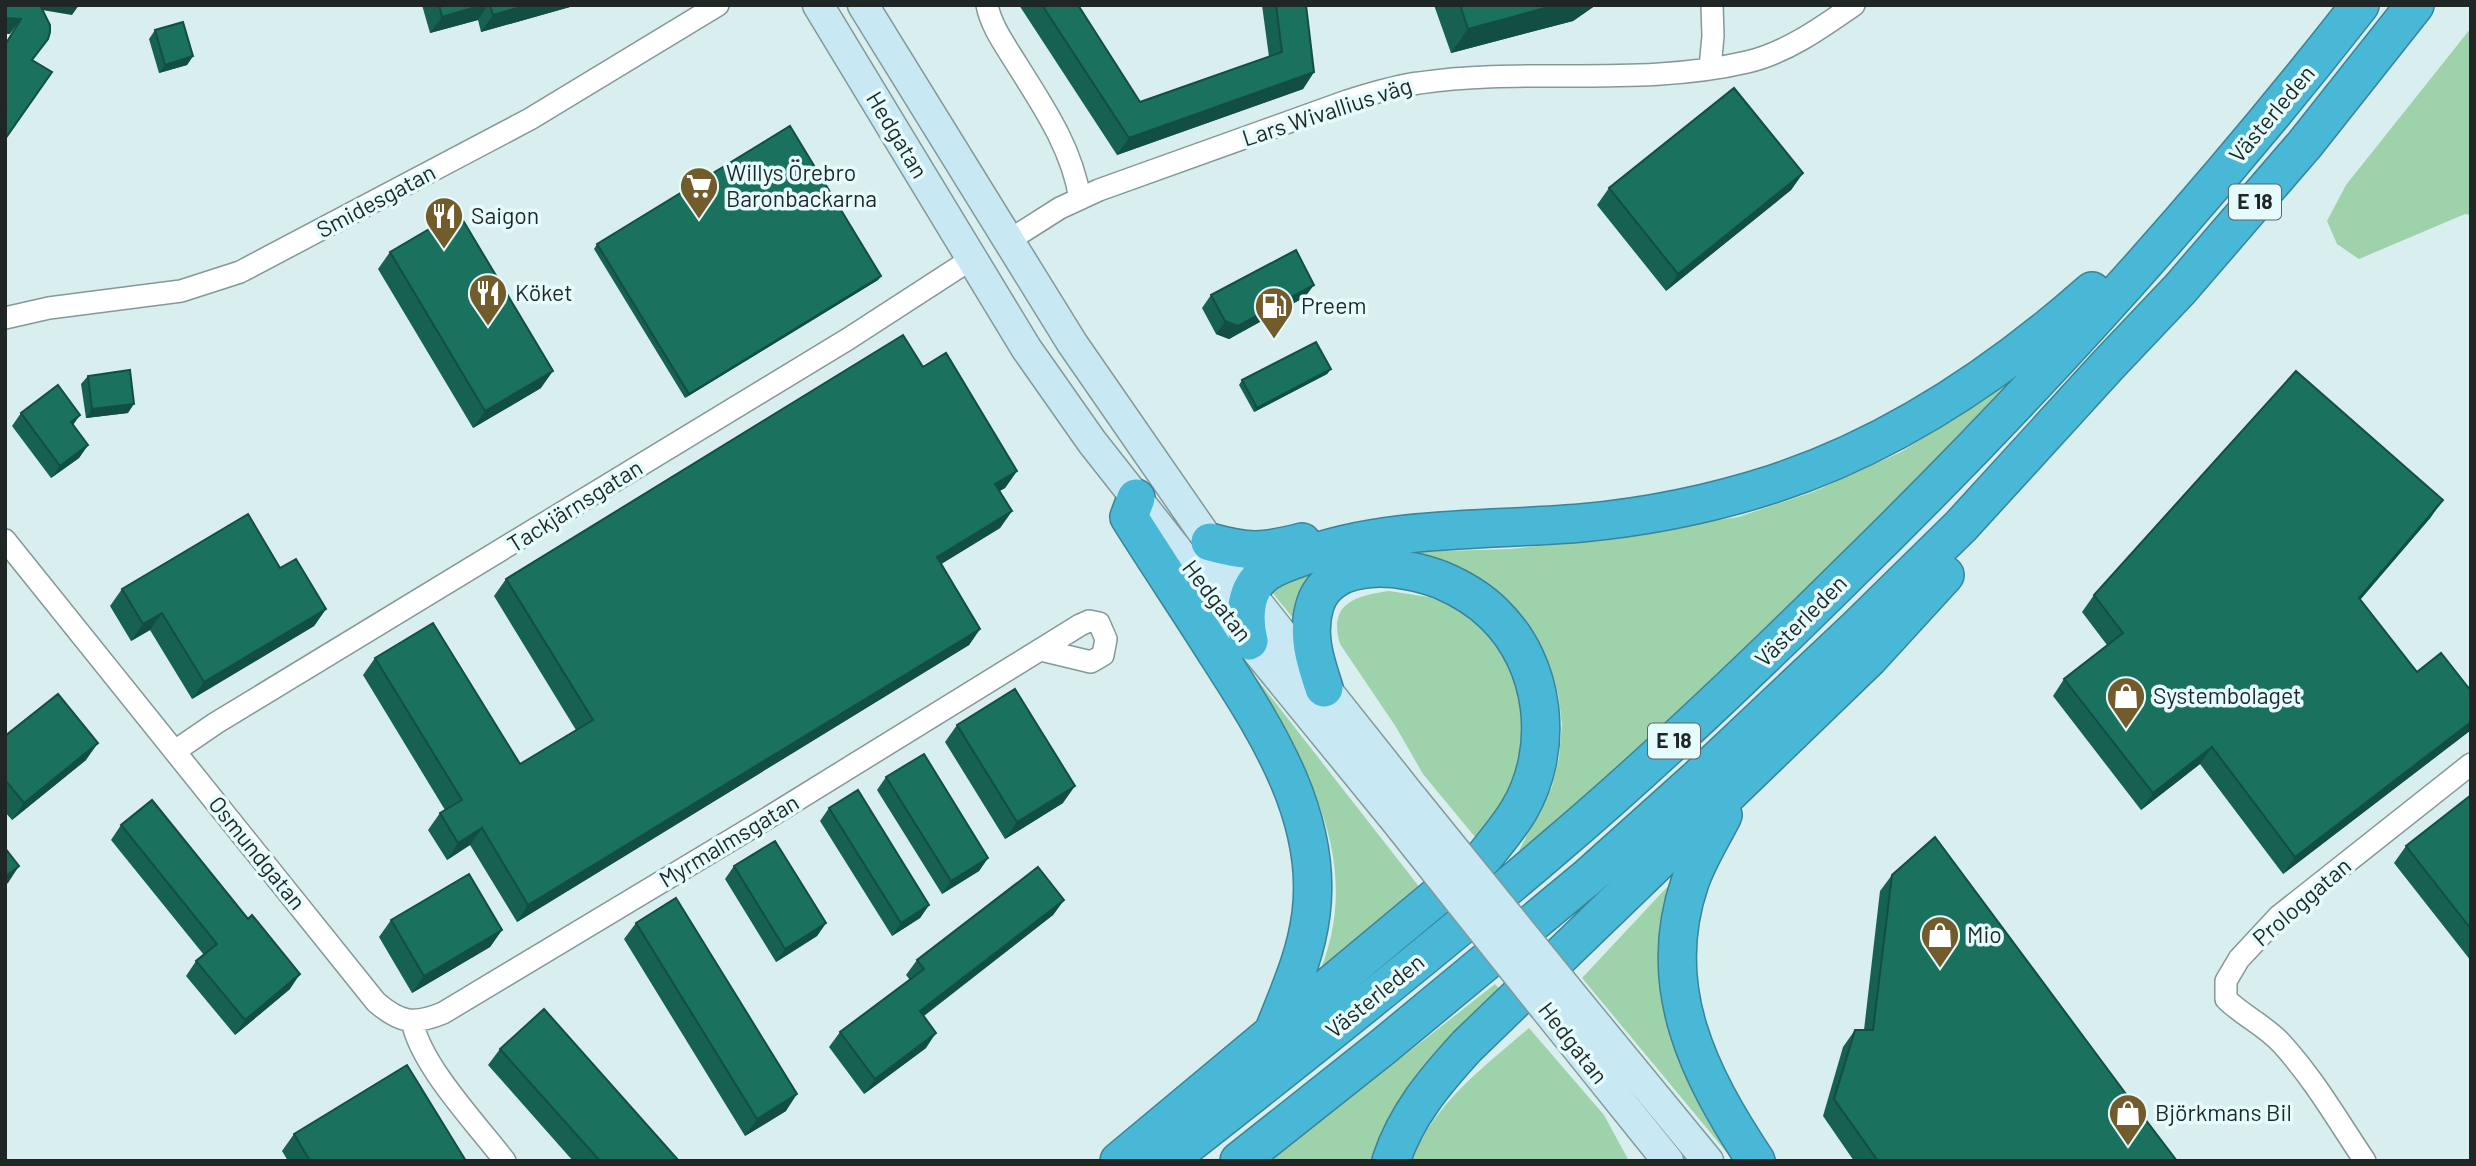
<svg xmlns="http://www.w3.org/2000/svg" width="2476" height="1166" viewBox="0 0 2476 1166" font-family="Barlow,sans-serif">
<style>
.green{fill:#9ed2aa}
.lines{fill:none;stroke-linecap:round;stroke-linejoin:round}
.street-casing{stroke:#849898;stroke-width:24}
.secondary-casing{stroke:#849898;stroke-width:33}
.highway-casing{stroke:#3a8498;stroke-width:40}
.street{stroke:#fff;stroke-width:21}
.secondary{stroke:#c8e9f3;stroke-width:30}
.highway{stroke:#49b7d6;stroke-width:37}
.secondary-bridge-casing{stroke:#849898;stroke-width:33;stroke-linecap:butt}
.secondary-bridge{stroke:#c8e9f3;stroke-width:30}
.wall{fill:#166151}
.shaded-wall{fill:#124f42}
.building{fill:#19715e;stroke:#124f42;stroke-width:2}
.labels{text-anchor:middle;stroke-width:7;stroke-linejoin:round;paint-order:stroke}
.shield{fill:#e6fcfc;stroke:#5a6666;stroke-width:2}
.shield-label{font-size:21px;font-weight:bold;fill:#1e2626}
.street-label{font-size:23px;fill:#1e2626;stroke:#e6fcfc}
.poi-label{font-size:23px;fill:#1e2626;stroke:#e6fcfc;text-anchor:start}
</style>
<rect width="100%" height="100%" fill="#d9eeee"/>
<path class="green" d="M2471,28V215L2465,214L2359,259L2337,244L2327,221L2346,185Z
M2007,384L1795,606L1514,860L1552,787L1559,758L1562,724L1558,693L1549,663L1521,623L1385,556L1297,623L1271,591L1298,575L1378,553L1509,549L1580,542L1738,517L1813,492L1901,452Z
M1389,591L1429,597L1452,607L1475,621L1511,663L1525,702L1522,767L1480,843L1423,774L1396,727L1340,644C1328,603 1355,596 1389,591Z
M1214,624L1424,893L1315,983C1378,847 1285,733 1214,624Z
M1685,868L1673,918L1748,1161H1734L1582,978Z
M1495,984L1507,997L1373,1161H1270Z
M1529,1028L1604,1115L1629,1161H1412C1433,1104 1484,1067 1529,1028Z"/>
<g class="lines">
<g class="street-casing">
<path id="street" d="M987,5C991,26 1005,45 1016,63C1043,106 1072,148 1080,199
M1710,68L1713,36L1712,5
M1008,241L1060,208L1099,190L1347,101C1370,94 1394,86 1419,83C1526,67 1641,87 1747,62C1786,53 1821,28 1854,5
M5,318L49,308L181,291L240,272L530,119L718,5
M5,540L376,1002C400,1023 414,1025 443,1013L766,819L1080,625L1089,621L1099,623L1106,639L1103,655L1091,662L1041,650
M175,751L216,723L848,339L973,258
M412,1021C421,1066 476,1123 505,1161
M2365,1161C2338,1121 2314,1079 2282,1044C2266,1026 2243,1016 2226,999V981L2239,959L2279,916L2471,764"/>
</g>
<g class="secondary-casing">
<path id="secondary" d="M818,5L1026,348L1092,442L1249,641L1392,816
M863,5L1072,343L1216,551L1413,799
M1566,988L1708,1161
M1545,1008L1668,1161"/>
</g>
<g class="highway-casing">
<path id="highway" d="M1136,498L1129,517C1159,565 1191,612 1221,660C1270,736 1323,820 1311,914C1306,955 1289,992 1274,1030
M1210,542C1249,553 1263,552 1302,542
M1249,641C1244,621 1244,593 1261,577C1271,567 1286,563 1299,558C1385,525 1489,531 1581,523C1646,517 1711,504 1773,484C1893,445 1998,374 2092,291
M1723,815C1712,837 1698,859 1690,882C1654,987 1699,1075 1756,1161
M1119,1161L1484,857C1496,842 1509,827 1519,810C1555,749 1546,664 1494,614C1480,600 1460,588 1441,580C1404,565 1330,556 1315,605C1306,634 1315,661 1324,688
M1167,1161C1299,1058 1430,954 1557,845C1657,760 1752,669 1845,577C2028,398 2202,207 2360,5
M1239,1161L1384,1046L1588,877L1696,780L1856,629L1961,526L2108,365L2180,289L2305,144L2415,5
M1391,1161C1406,1115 1435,1081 1467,1046L1869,658L1945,575"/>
</g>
<use href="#street" class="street"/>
<use href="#secondary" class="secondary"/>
<use href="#highway" class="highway"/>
<g class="secondary-bridge-casing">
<path id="secondary-bridge" d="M1413,799L1566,988
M1392,816L1545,1008"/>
</g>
<use href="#secondary-bridge" class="secondary-bridge"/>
</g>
<path class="wall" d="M422,5H577L481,32L478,20L430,33Z
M1019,5H1078L1140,102L1269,57L1262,5H1306L1314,72L1303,89L1117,155Z
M1434,5H1596L1573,21L1451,53Z
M155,30L193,56L187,65L159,73L149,39Z
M1803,173L1791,190L1666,291L1597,205L1609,188Z
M597,244L881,276L878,280L685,398L594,249Z
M390,252L541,388L473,428L378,269Z
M1211,295L1305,297L1229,339L1216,334L1202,308Z
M923,367L1017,471L1005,488L999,491L1012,511L1000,528L941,564L980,629L969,645L517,922L470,845L447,860L428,830L440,813L445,810L363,675L375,658L520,764L576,730L494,596L506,579Z
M1331,369L1327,374L1254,412L1239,385L1242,380Z
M88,376L128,413L86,418L81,384Z
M21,413L73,425L88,445L79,458L51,478L12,426Z
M2431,517L2360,600L2417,672L2471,691V730L2283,874L2200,764L2141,810L2053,696L2064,679L2107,645L2082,612L2094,595Z
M280,568L326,609L314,626L192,699L150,630L131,641L110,606L122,589Z
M957,725L1063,803L1005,839L945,742Z
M5,736L86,760L12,820L5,812Z
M886,777L988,858L979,871L942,894L877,790Z
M2471,795V961L2394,863L2406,846Z
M829,808L929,905L920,918L892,936L820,821Z
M121,825L290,989L235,1035L186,976L196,961L204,955L111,840Z
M734,866L826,923L817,936L776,962L725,879Z
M1892,875L2126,1094L2177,1161H1854L1823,1116L1843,1047L1855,1030H1864L1880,891Z
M1064,900L1053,915L924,1016L926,1048L864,1094L829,1047L840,1032L910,980L906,975L917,960Z
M391,920L502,930L490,947L412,993L379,937Z
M636,923L786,1111L745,1136L624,939Z
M500,1049L679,1161H573L488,1065Z
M294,1134L466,1161H288L282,1151Z"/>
<path class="shaded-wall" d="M25,5H79L72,15L24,7Z
M483,5H488L478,20L430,33L442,17Z
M528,5H577L481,32L493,15Z
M1556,5H1596L1573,21L1451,53L1468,29Z
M5,18L21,19L10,34H5Z
M193,56L187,65L159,73L165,65Z
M1314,72L1303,89L1117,155L1129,138Z
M1803,173L1791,190L1666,291L1678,274Z
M881,276L878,280L685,398L689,394Z
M1314,285L1305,297L1229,339L1216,334L1225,321Z
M1331,369L1327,374L1254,412L1257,408Z
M553,371L541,388L473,428L485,411Z
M134,404L128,413L86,418L92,409Z
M80,415L71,428V422Z
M88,445L79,458L51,478L60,466Z
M1017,471L1005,488L983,501L995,484Z
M2443,500L2431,517L2347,615L2359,598Z
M1012,511L1000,528L925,574L937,557Z
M326,609L314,626L192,699L204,682Z
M162,613L150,630L131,641L143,624Z
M980,629L969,645L517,922L528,905Z
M2471,722V730L2283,874L2295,857Z
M98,743L86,760L12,820L24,803Z
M2212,747L2200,764L2141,810L2153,793Z
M1075,786L1063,803L1005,839L1017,822Z
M482,828L470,845L447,860L458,843Z
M988,858L979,871L942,894L951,881Z
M19,866L8,883L5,885V877Z
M1064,900L1053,915L910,1026L920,1011Z
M929,905L920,918L892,936L901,923Z
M826,923L817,936L776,962L785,949Z
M502,930L490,947L412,993L424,976Z
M300,974L290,989L235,1035L245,1020Z
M936,1033L926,1048L864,1094L875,1079Z
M797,1094L786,1111L745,1136L757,1119Z"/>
<path class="building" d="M5,5H40L50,25V32L48,39L32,60L52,72L5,139V108L6,107L5,106V45L21,19L5,18Z
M439,5H483L442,17Z
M490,5H528L493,15Z
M1042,5H1078L1140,102L1282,52L1276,5H1306L1314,72L1129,138Z
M1460,5H1556L1468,29Z
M183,22L193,56L165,65L155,30Z
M1734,88L1803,173L1678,274L1609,188Z
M790,126L881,276L689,394L597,244Z
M458,212L553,371L485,411L390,252Z
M1296,250L1314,285L1238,326L1225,321L1211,295Z
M903,335L923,367L946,353L1017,471L995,484L1012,511L937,557L980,629L528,905L482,828L458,843L440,813L462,800L375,658L433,623L520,764L593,720L506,579Z
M1316,342L1331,369L1257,408L1242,380Z
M130,370L134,404L92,409L88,376Z
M2296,371L2443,500L2359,598L2417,672L2441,653L2471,691V722L2295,857L2212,747L2153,793L2064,679L2123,633L2094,595Z
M58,385L80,415L71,422L88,445L60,466L21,413Z
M248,514L280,568L296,559L326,609L204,682L162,613L143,624L122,589Z
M1015,689L1075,786L1017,822L957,725Z
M58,694L98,743L24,803L5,780V736Z
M924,754L988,858L951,881L886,777Z
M858,790L929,905L901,923L829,808Z
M2471,795V929L2406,846Z
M152,800L248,919L252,915L300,974L245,1020L196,961L217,944L121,825Z
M1935,837L2126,1094L2177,1161H1878L1834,1099L1855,1030H1873L1892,875Z
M775,841L826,923L785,949L734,866Z
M5,848L19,866L5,877Z
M1038,867L1064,900L920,1011L936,1033L875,1079L840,1032L924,969L917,960Z
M469,874L502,930L424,976L391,920Z
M676,898L797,1094L757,1119L636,923Z
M544,1009L679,1161H600L500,1049Z
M407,1065L466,1161H310L294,1134Z"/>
<defs>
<g id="supermarket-pin" transform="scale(2.0125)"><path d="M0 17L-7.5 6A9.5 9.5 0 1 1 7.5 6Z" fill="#735c2c" stroke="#e6fcfc"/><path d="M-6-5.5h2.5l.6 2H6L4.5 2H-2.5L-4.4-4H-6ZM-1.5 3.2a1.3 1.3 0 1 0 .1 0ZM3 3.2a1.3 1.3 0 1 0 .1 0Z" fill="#fff"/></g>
<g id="restaurant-pin" transform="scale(2.0125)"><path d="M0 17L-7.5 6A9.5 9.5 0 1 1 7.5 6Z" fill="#735c2c" stroke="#e6fcfc"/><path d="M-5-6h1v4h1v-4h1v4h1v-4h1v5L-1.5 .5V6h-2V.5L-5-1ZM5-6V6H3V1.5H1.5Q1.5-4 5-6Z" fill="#fff"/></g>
<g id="fuel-pin" transform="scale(2.0125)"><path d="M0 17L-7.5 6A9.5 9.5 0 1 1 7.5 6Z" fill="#735c2c" stroke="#e6fcfc"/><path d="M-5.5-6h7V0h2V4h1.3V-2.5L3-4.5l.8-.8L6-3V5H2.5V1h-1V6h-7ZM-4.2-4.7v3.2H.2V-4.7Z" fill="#fff"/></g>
<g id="shop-pin" transform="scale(2.0125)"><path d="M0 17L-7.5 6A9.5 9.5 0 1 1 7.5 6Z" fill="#735c2c" stroke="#e6fcfc"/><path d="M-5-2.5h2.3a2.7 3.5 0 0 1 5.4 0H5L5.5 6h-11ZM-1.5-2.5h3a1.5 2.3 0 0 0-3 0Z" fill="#fff"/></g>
</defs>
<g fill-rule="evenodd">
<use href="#supermarket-pin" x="699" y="186"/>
<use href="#restaurant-pin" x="444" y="216"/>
<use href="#restaurant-pin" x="488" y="293"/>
<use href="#fuel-pin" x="1274" y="306"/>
<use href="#shop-pin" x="2126" y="696"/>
<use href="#shop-pin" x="1940" y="935"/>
<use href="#shop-pin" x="2128" y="1113"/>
</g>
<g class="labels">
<g class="shield">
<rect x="2229" y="184.5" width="52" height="35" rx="5"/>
<rect x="1648" y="723.5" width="52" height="35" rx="5"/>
</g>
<g class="shield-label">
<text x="2255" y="209">E 18</text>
<text x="1674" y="748">E 18</text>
</g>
<g class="street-label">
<text transform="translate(1327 112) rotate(-18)" y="8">Lars Wivallius väg</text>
<text transform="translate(2272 114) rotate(-50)" y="8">Västerleden</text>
<text transform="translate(897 135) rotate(59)" y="8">Hedgatan</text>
<text transform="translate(376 201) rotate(-28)" y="8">Smidesgatan</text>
<text transform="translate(575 506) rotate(-32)" y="8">Tackjärnsgatan</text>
<text transform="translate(1217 601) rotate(52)" y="8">Hedgatan</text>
<text transform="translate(1801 621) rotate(-45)" y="8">Västerleden</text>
<text transform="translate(729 841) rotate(-31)" y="8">Myrmalmsgatan</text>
<text transform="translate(257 853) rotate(51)" y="8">Osmundgatan</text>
<text transform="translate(2302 902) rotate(-41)" y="8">Prologgatan</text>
<text transform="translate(1375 996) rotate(-39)" y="8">Västerleden</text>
<text transform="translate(1573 1043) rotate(52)" y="8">Hedgatan</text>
</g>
<g class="poi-label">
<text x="726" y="181">Willys Örebro<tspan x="726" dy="26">Baronbackarna</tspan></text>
<text x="471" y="224">Saigon</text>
<text x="515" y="301">Köket</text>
<text x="1301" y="314">Preem</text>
<text x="2153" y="704">Systembolaget</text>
<text x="1967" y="943">Mio</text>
<text x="2155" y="1121">Björkmans Bil</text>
</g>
</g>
<rect width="2476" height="1166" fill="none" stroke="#1e2626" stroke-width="14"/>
</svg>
